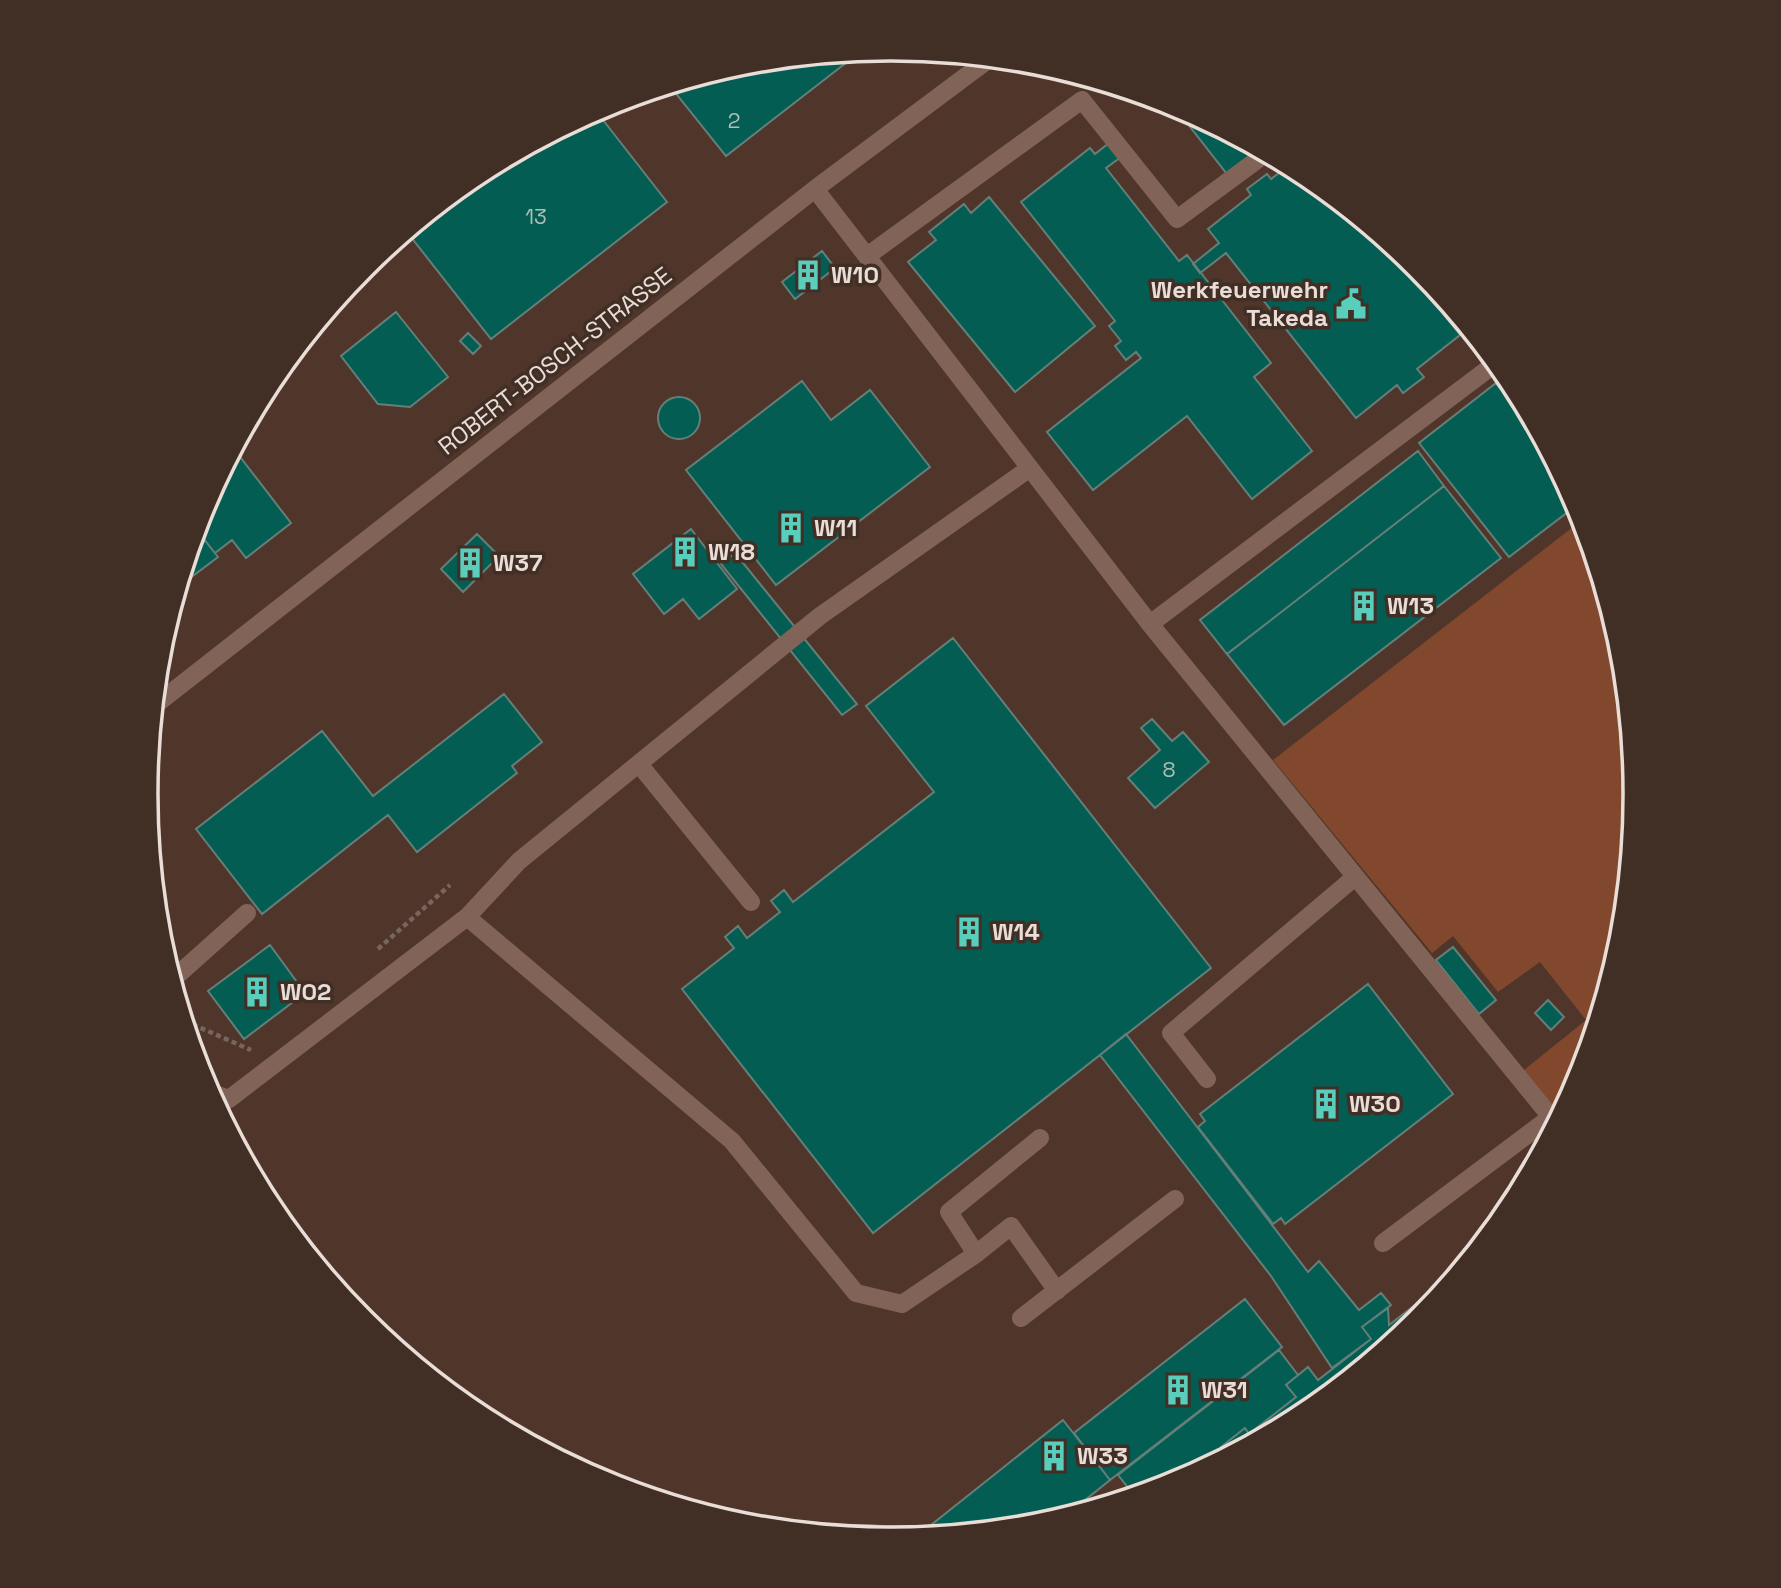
<svg xmlns="http://www.w3.org/2000/svg" width="1781" height="1588" viewBox="0 0 1781 1588" font-family="'Space Grotesk',sans-serif">
<style>
.built{fill:#50362a}
.green{fill:#81482d}
.building{fill:#035d53;stroke:#647f79;stroke-width:2}
.lines{fill:none;stroke-linecap:round;stroke-linejoin:round}
.path{stroke:#76665e;stroke-width:4.5;stroke-dasharray:5 3.5;stroke-linecap:butt}
.minor{stroke:#816457;stroke-width:18}
.labels{text-anchor:middle;stroke-width:7;stroke-linejoin:round;paint-order:stroke}
.number-label{font-size:21px;fill:#b0bdb6}
.poi-label{font-size:24px;font-weight:bold;fill:#e9ddd7;stroke:#412e25;text-anchor:start}
.street-label{font-size:24px;fill:#e9ddd7;stroke:#412e25}
.rim{fill:none;stroke:#e9ddd7;stroke-width:3.5}
</style>
<rect width="100%" height="100%" fill="#412e25"/>
<path class="built" d="M147 794a743 743 0 1 1 1486 0a743 743 0 1 1-1486 0Z"/>
<path class="green" d="M1582,520L1621,649L1635,794L1621,940L1579,1079L1565,1104L1555,1108L1524,1070L1586,1020L1540,962L1498,992L1453,936L1432,953L1273,760Z"/>
<path class="building" d="M860,52L726,156L670,86L746,63Z
M1173,105L1176,106L1257,150L1227,174Z
M596,111L667,202L491,339L407,232L477,174Z
M1109,143L1121,157L1106,168L1179,261L1187,255L1271,363L1254,377L1312,451L1252,499L1187,416L1093,490L1047,432L1141,358L1136,352L1126,360L1115,346L1121,341L1109,326L1115,321L1021,202L1090,148L1095,154Z
M1288,166L1305,175L1387,243L1460,335L1417,369L1424,377L1403,393L1397,385L1356,418L1226,253L1200,273L1193,264L1219,243L1208,229L1251,195L1247,189L1267,174L1271,179Z
M989,197L1095,326L1015,392L908,262L936,240L929,232L964,204L971,213Z
M822,251L835,268L795,299L782,282Z
M396,312L448,377L410,407L378,404L341,356Z
M468,333L481,346L473,354L460,341Z
M802,381L831,420L870,390L930,467L776,585L686,470Z
M1496,383L1545,446L1577,505L1509,557L1419,443Z
M658 418a21 21 0 1 1 42 0a21 21 0 1 1-42 0Z
M234,449L291,523L246,558L232,540L215,553L196,529L202,509Z
M1418,451L1444,486L1227,654L1200,620Z
M1444,486L1501,558L1284,725L1227,654Z
M196,529L218,557L178,587Z
M691,529L737,589L699,619L683,599L664,614L633,574Z
M477,534L499,556L463,592L441,569Z
M735,553L857,704L842,715L721,564Z
M953,638L1211,968L873,1233L682,989L734,948L725,937L738,926L747,938L780,912L771,901L784,890L793,902L934,792L866,706Z
M504,694L542,742L512,766L517,773L417,852L388,815L262,914L196,829L322,731L373,796Z
M1152,719L1172,741L1183,732L1209,762L1155,808L1128,778L1160,750L1141,728Z
M270,945L305,993L244,1039L208,991Z
M1453,947L1496,1000L1479,1014L1436,960Z
M1368,984L1453,1094L1285,1224L1281,1218L1273,1224L1198,1127L1205,1121L1200,1114Z
M1548,1000L1564,1017L1551,1030L1535,1013Z
M1126,1034L1308,1272L1319,1261L1359,1310L1381,1293L1391,1305L1362,1327L1371,1339L1332,1368L1271,1276L1100,1055Z
M1455,1274L1417,1321L1304,1414L1212,1463L1225,1453L1221,1447L1245,1428L1249,1434L1296,1397L1286,1385L1308,1367L1318,1380L1371,1339L1362,1327L1388,1308L1389,1325Z
M1245,1299L1282,1347L1110,1480L1074,1433Z
M1279,1350L1298,1375L1286,1385L1296,1397L1249,1434L1245,1428L1221,1447L1225,1453L1212,1463L1175,1482L1134,1495L1118,1475Z
M1063,1420L1110,1480L1065,1516L1035,1525L923,1536L921,1533Z"/>
<g class="lines">
<path class="path" d="M378,949L450,885
M185,1021L251,1050"/>
<path class="minor" d="M815,189L1150,624L1551,1117
M867,256L1082,100L1177,219L1257,160
M1150,624L1496,363
M154,706L815,189L989,59
M639,764L751,902
M467,917L732,1141L856,1293L902,1304L976,1254
M172,980L247,913
M1207,1079L1171,1033L1355,877
M209,1092L229,1099L467,917L519,861L820,616L1030,468
M1040,1138L949,1212L976,1254L1011,1226L1057,1291
M1383,1243L1551,1117L1560,1113
M1021,1318L1175,1199"/>
</g>
<defs>
<g id="building-bare" transform="scale(2.415)"><path d="M-4-6H4V6H1V3H-1V6H-4ZM-2.5-4.3h1.7v1.8h-1.7ZM.8-4.3h1.7v1.8H.8ZM-2.5-1h1.7V.8h-1.7ZM.8-1h1.7V.8H.8Z" fill="#5acebd" stroke="#412e25" stroke-width="2.5" paint-order="stroke"/></g>
<g id="civic-bare" transform="scale(2.415)"><path d="M-.6-6.5H3V-4.5H.6V-3L4-1V1h2V6H-6V1h2V-1L-.6-3ZM-1.2 2.5V6h2.4V2.5Z" fill="#5acebd" stroke="#412e25" stroke-width="2.5" paint-order="stroke"/></g>
</defs>
<g fill-rule="evenodd">
<use href="#building-bare" x="808" y="275"/>
<use href="#civic-bare" x="1351" y="304"/>
<use href="#building-bare" x="791" y="528"/>
<use href="#building-bare" x="685" y="552"/>
<use href="#building-bare" x="470" y="563"/>
<use href="#building-bare" x="1364" y="606"/>
<use href="#building-bare" x="969" y="932"/>
<use href="#building-bare" x="257" y="992"/>
<use href="#building-bare" x="1326" y="1104"/>
<use href="#building-bare" x="1178" y="1390"/>
<use href="#building-bare" x="1054" y="1456"/>
</g>
<g class="labels">
<g class="number-label">
<text x="734" y="128">2</text>
<text x="536" y="224">13</text>
<text x="1169" y="777">8</text>
</g>
<g class="poi-label">
<text x="831" y="283">W10</text>
<text x="1328" y="298" text-anchor="end">Werkfeuerwehr<tspan x="1328" dy="28">Takeda</tspan></text>
<text x="814" y="536">W11</text>
<text x="708" y="560">W18</text>
<text x="493" y="571">W37</text>
<text x="1387" y="614">W13</text>
<text x="992" y="940">W14</text>
<text x="280" y="1000">W02</text>
<text x="1349" y="1112">W30</text>
<text x="1201" y="1398">W31</text>
<text x="1077" y="1464">W33</text>
</g>
<g class="street-label">
<text transform="translate(555 361) rotate(-38)" y="8">ROBERT-BOSCH-STRASSE</text>
</g>
</g>
<path d="M0 0H1781V1588H0ZM890 61H891A732 732 0 0 1 1623 793V795A732 732 0 0 1 891 1527H890A732 732 0 0 1 158 795V793A732 732 0 0 1 890 61Z" fill="#412e25" fill-rule="evenodd"/>
<path class="rim" d="M890 61H891A732 732 0 0 1 1623 793V795A732 732 0 0 1 891 1527H890A732 732 0 0 1 158 795V793A732 732 0 0 1 890 61Z"/>
</svg>
